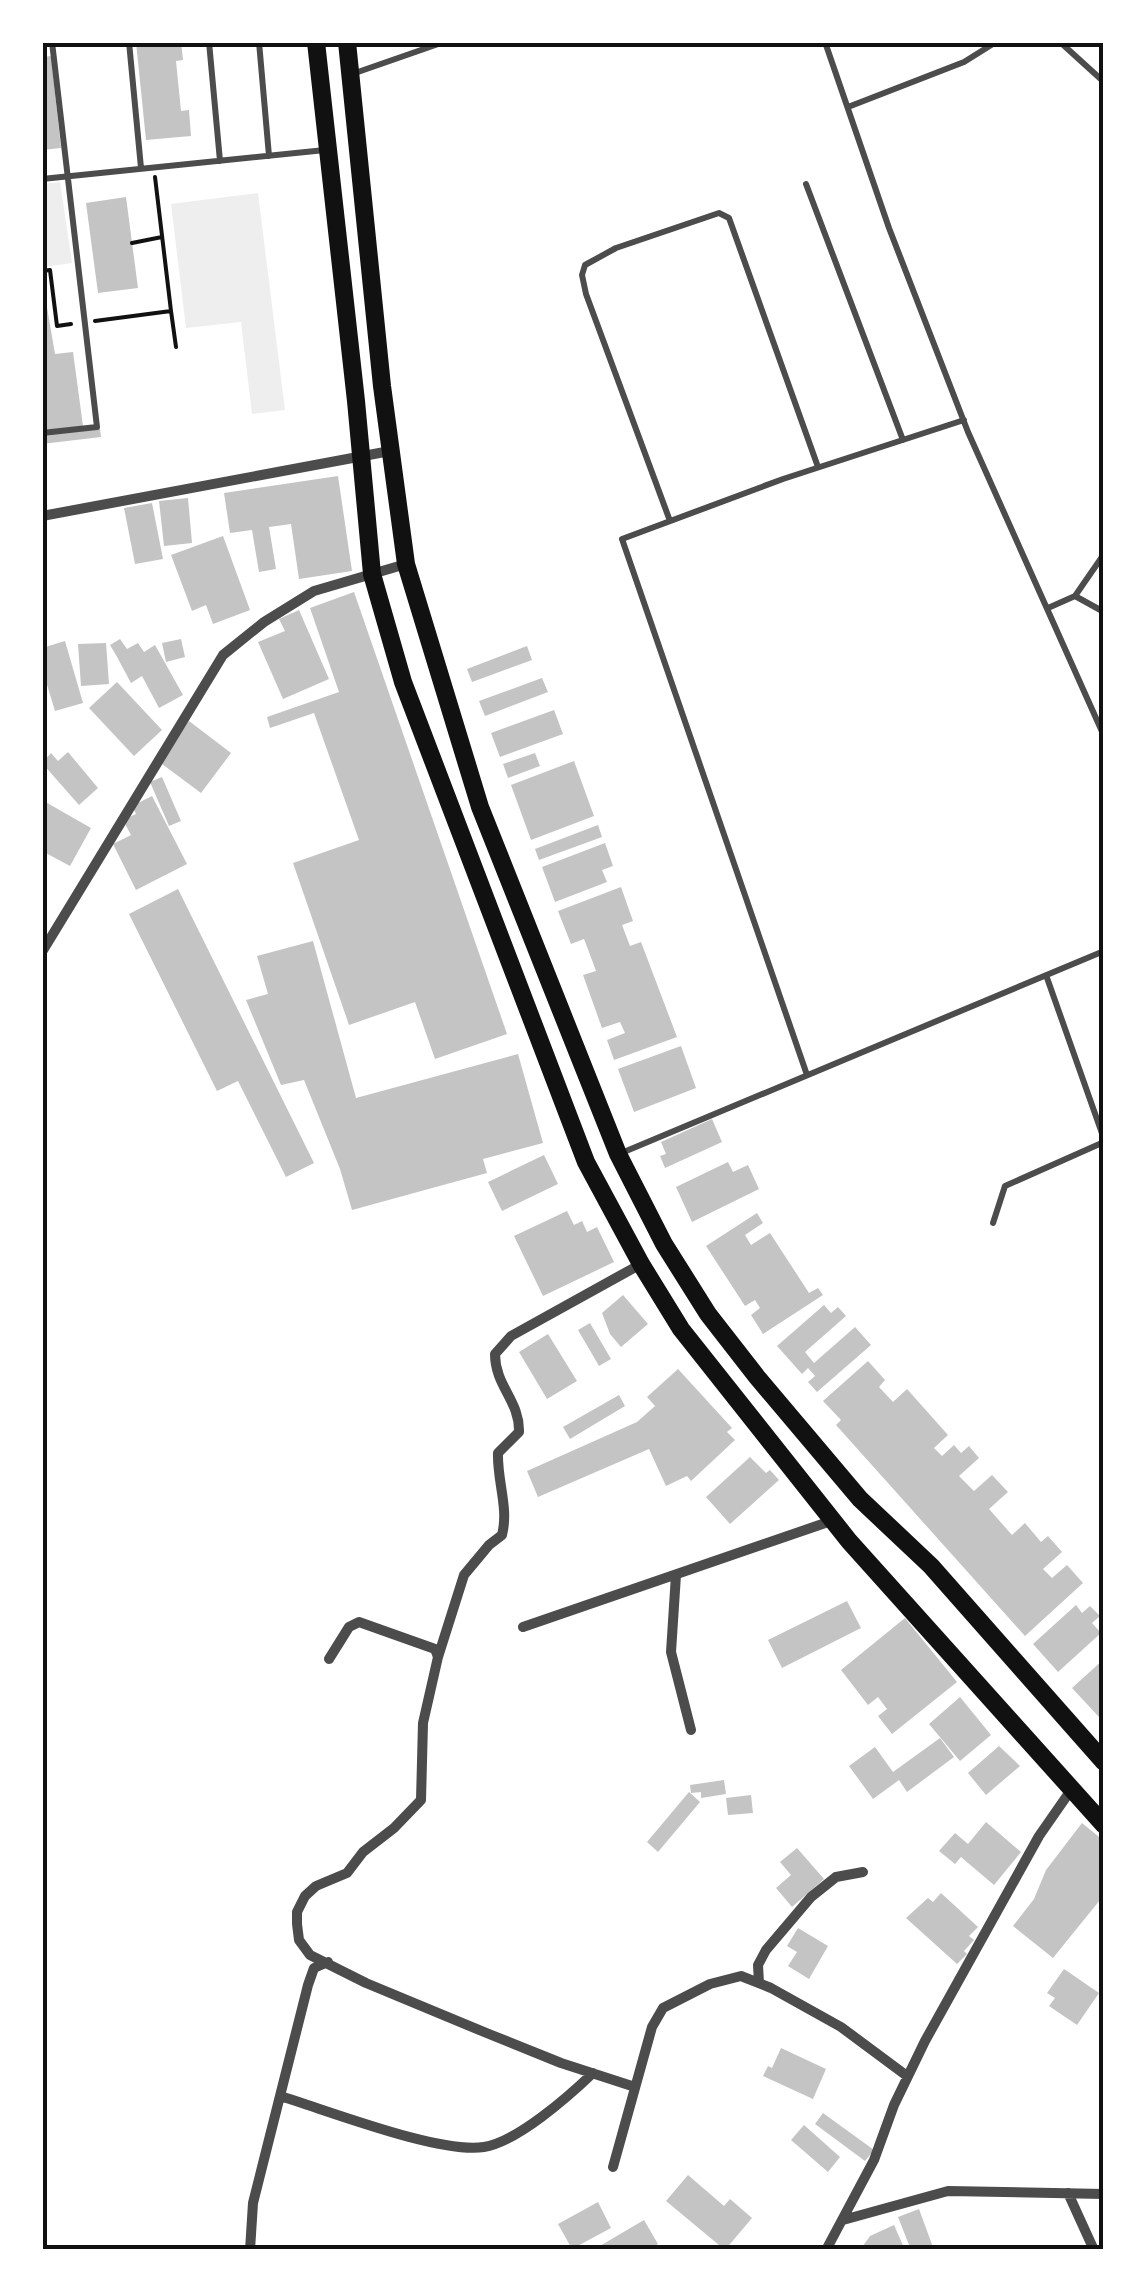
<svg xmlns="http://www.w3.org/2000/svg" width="1146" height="2292" viewBox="0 0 1146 2292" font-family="Overpass,sans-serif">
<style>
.green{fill:#eee}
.building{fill:#c4c4c4}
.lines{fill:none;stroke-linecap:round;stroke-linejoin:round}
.path{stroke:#111;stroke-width:4}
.service{stroke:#4c4c4c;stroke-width:6}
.minor{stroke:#4c4c4c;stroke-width:10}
.primary{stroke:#111;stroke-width:18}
.neatline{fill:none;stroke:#111;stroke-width:4}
</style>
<rect width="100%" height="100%" fill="#fff"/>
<path class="green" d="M60,182L72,263L43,267V184Z
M258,193L285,410L252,414L241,322L186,328L171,204Z"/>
<path class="building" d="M136,42H181L183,60L176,61L181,111L189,110L191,136L146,140Z
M51,56L61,148L42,150V57Z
M126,197L138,288L98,293L86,203Z
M42,278L55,354L73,352L83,426L47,431L42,400Z
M100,429L101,437L42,444V435Z
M338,476L352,571L299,579L291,524L269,527L276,569L259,572L252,530L230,533L224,493Z
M188,498L192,543L164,546L159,501Z
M152,503L163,559L135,564L124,508Z
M223,536L250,610L213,624L206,605L192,611L171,555Z
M354,592L507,1034L435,1059L415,1002L349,1025L293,863L359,840L314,713L270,728L267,717L339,692L310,608Z
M299,610L329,679L283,699L258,642L285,631L279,619Z
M120,639L127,649L138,643L144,652L155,645L183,695L159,708L142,676L131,683L116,655L110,645Z
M181,639L185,657L166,662L162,643Z
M65,641L83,703L55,711L42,668V648Z
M106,643L109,684L81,686L78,644Z
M527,646L532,660L472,682L467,669Z
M542,678L548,692L485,716L479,701Z
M117,682L162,730L134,756L89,708Z
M554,710L563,734L500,757L491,733Z
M189,721L231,753L201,793L158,761Z
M68,752L98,788L79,805L42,763L51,753L58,761Z
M535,753L540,766L508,778L503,764Z
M574,761L594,816L531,840L511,785Z
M162,777L181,821L169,826L150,782Z
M152,796L187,864L136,890L113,844L131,835L123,820L136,814L132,806Z
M42,800L91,828L70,866L42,851Z
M598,825L602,837L539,860L535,849Z
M605,843L613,866L602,870L607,882L555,902L542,867Z
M621,887L633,921L622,925L630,946L641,942L677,1037L614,1060L607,1040L625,1033L620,1022L602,1028L583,975L596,971L592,960L584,939L571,944L558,911Z
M178,889L314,1163L286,1177L238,1081L217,1091L129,914Z
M313,941L356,1098L518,1054L543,1143L483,1159L487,1173L352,1210L340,1169L304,1080L281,1085L246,1000L268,994L257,956Z
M681,1046L696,1088L634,1112L618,1069Z
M712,1119L722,1142L665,1168L660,1156L666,1154L661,1142Z
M544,1155L558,1184L502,1211L488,1182Z
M728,1162L733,1172L748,1165L759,1189L692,1222L676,1187Z
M567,1211L574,1225L582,1221L587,1232L597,1227L614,1262L543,1296L514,1236Z
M757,1213L763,1223L745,1235L751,1245L770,1233L809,1293L818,1288L823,1295L763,1334L751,1315L760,1308L755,1300L745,1306L706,1246Z
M623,1295L648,1324L621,1347L610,1334L602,1313Z
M824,1305L831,1313L838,1307L846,1316L805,1352L814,1363L855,1327L871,1345L817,1392L808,1382L815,1376L808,1368L802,1374L777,1346Z
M590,1323L611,1359L599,1366L578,1330Z
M548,1334L577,1381L547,1399L519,1352Z
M868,1361L885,1380L879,1387L893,1402L907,1389L948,1435L934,1448L942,1456L954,1445L961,1453L969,1446L979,1458L959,1476L974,1491L992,1475L1008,1492L989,1509L1012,1535L1025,1523L1041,1542L1048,1536L1062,1552L1043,1569L1052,1578L1067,1565L1083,1583L1025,1636L836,1425L841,1420L823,1401Z
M678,1369L732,1428L727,1432L735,1440L691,1481L687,1476L666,1486L649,1449L538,1497L527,1471L637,1422L655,1406L647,1397Z
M619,1395L625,1406L570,1439L563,1427Z
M750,1457L766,1473L770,1470L779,1480L730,1524L706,1497Z
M847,1601L861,1628L782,1668L768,1640Z
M1076,1605L1082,1613L1090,1606L1100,1616L1092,1623L1101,1633L1058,1672L1033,1644Z
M905,1618L957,1682L892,1734L878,1716L887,1709L878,1697L868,1705L841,1670Z
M1104,1659V1712L1099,1717L1072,1688Z
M960,1697L991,1735L960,1761L929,1724Z
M940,1738L954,1757L907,1792L899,1780L873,1799L849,1766L875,1747L893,1772Z
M999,1746L1020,1766L986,1795L968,1773Z
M724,1780L726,1794L701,1798V1792L691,1793L690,1785Z
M689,1792L700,1802L658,1852L647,1842Z
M751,1795L753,1813L728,1815L726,1798Z
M986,1822L1021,1852L994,1885L961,1857L955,1864L939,1851L955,1833L968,1844Z
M1082,1823L1104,1841V1895L1053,1958L1013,1926L1034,1899L1046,1870Z
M797,1848L824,1879L792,1907L776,1888L791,1875L780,1862Z
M941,1893L978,1927L969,1936L974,1940L964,1951L967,1954L957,1964L906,1918L928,1898L933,1902Z
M798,1928L828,1946L809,1979L788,1966L797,1952L787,1946Z
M1064,1969L1099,1993L1077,2025L1049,2006L1055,1998L1047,1993Z
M781,2048L826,2069L813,2099L763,2076L768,2066L772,2068Z
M823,2113L874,2150L865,2161L815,2124Z
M804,2125L840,2157L828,2172L791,2140Z
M688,2175L724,2206L730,2199L752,2218L725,2250L666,2201Z
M598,2202L611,2228L572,2249L558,2224Z
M919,2209L934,2250H911L898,2217Z
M644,2220L658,2244L648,2250H593Z
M894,2225L905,2250H860L870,2236Z"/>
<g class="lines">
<path class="path" d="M132,243L162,237
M42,271L50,270L57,326L71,324
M171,311L176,347
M95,321L171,311L155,177"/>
<path class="service" d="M129,42L141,168
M209,42L220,161
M259,42L269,156
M825,42L889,228L968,432L1104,736
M1060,42L1104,82
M355,73L444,42
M848,107L964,62L996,42
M42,179L325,150
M806,184L903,440
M42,433L97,427L52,42
M670,521L586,294L582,275L585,265L616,248L719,213L729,218L818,467
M1075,596L1104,612
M1048,608L1075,596L1104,554
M1046,975L1104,1139
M807,1075L622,539L783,479L964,420
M619,1154L1104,951
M993,1223L1005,1186L1104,1142"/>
<path class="minor" d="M42,516L390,451
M42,952L223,655L264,622L314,591L406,564
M676,1575L671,1652L691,1730
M523,1627L834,1520
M438,1657L464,1575L489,1545L502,1535C509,1508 497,1481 498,1453L519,1432C520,1401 495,1386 495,1354L511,1336L641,1264
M329,1659L349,1627L359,1622L435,1649L438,1657L423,1723L421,1800L394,1828L363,1852L347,1873L316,1886L305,1896L297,1912V1924L299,1940L310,1955L366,1983L489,2034L561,2063L635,2087
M759,1983L758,1965L766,1950L811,1897L836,1877L863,1872
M280,2096C327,2110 439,2154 484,2147C517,2142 569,2096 593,2073
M613,2167L652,2027L663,2008L710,1984L741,1976L771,1988L841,2027L907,2076
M1068,2193L1094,2250
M843,2220L948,2191L1104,2194
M250,2250L253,2203L308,1985L314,1968L328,1962
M826,2250L874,2160L894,2105L925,2041L1039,1836L1071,1790"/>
<path class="primary" d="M316,42L356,401L372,574L403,682L586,1162L641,1264L681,1329L849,1541L1104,1825
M347,42L382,386L406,564L480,807L618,1154L664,1244L708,1314L757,1377L860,1499L931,1566L1104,1762"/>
</g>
<rect width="1146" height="2292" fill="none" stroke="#ffffff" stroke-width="90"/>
<rect x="45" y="45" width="1056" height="2202" class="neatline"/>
</svg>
